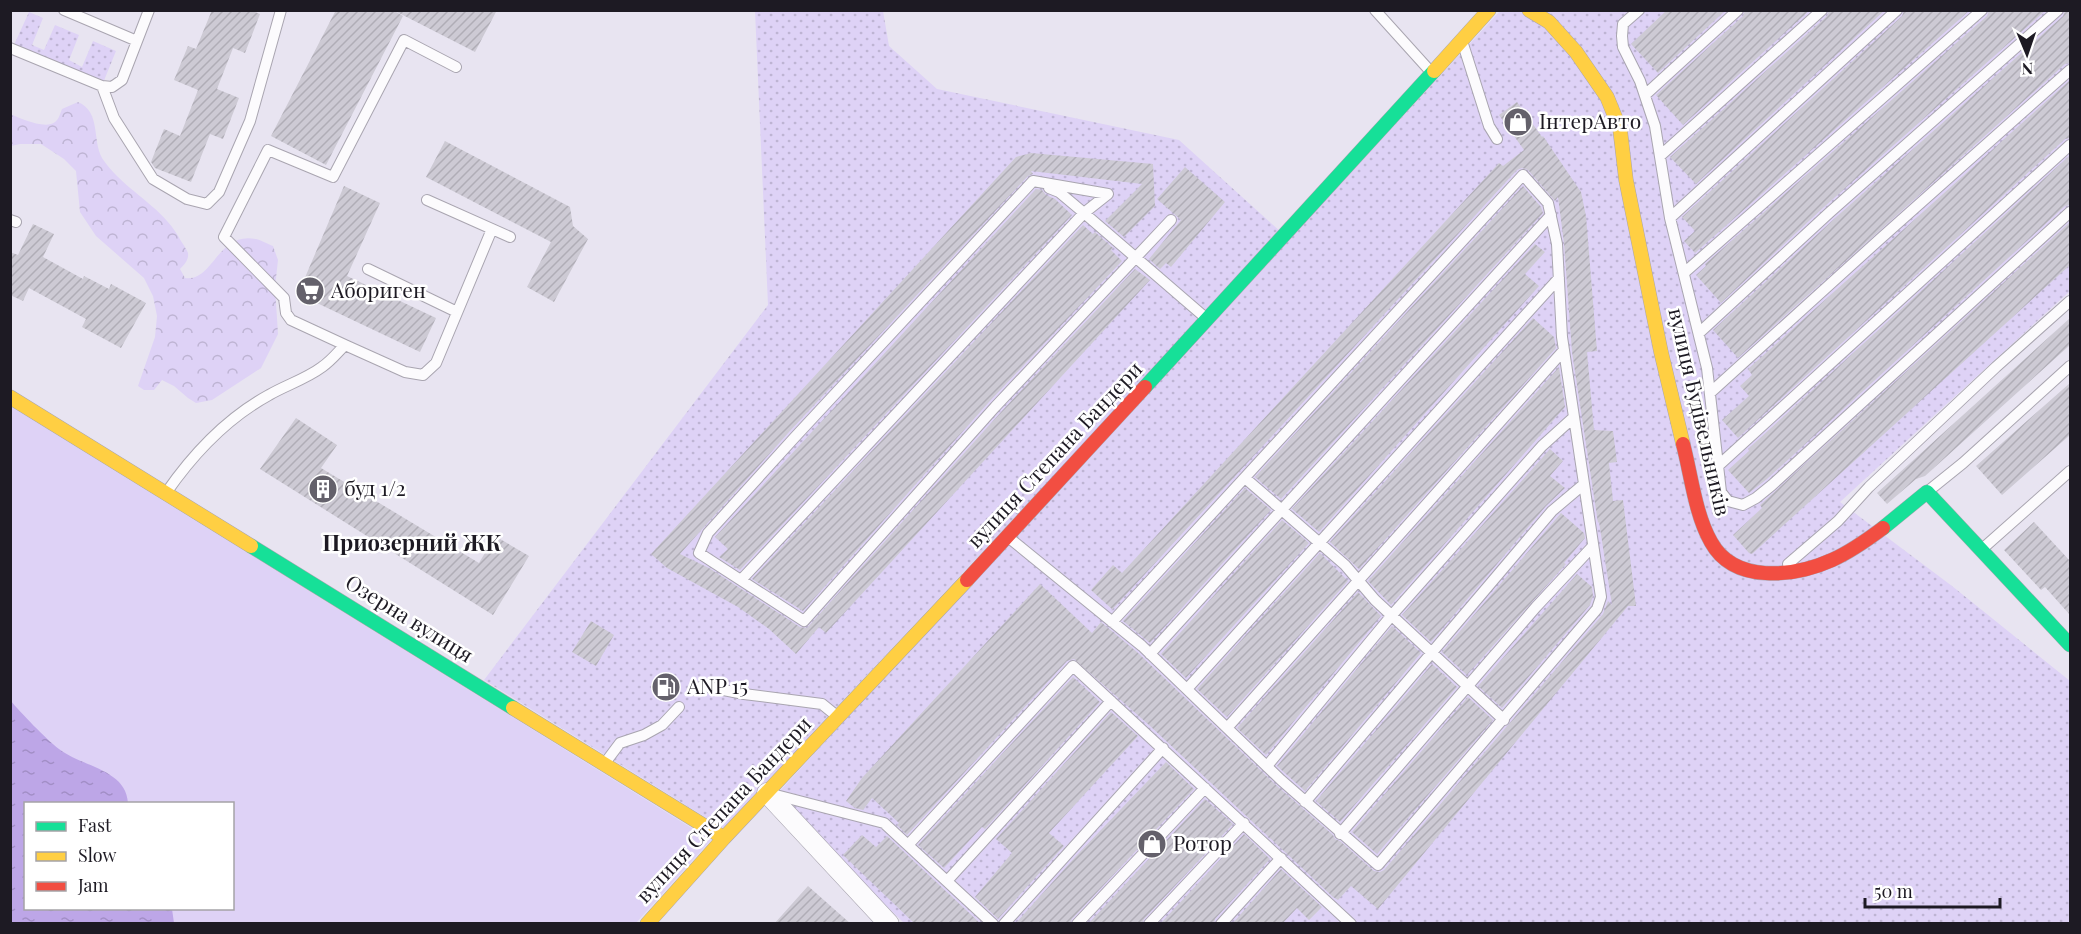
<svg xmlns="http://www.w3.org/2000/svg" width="2081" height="934" viewBox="0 0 2081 934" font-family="'Playfair Display',serif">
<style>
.grass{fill:url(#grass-dots)}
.forest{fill:url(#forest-crowns)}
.park{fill:#ded2f6;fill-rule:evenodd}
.water{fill:url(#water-ripples)}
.building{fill:url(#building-hatch)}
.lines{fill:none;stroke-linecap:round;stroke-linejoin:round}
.lane-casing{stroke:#a9a5b0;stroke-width:12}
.street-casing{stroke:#a9a5b0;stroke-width:21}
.fast-casing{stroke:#a9a5b0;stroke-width:15}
.slow-casing{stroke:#a9a5b0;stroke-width:15}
.jam-casing{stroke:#a9a5b0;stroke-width:15}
.lane{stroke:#fcfbfd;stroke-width:10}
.street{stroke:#fcfbfd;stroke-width:20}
.fast{stroke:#16e098;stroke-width:14}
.slow{stroke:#ffcf43;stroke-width:14}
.jam{stroke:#f24e42;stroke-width:14}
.labels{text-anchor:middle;stroke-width:5;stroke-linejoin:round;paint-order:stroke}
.poi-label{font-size:21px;fill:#1d1a23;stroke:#fff;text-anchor:start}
.street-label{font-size:21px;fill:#1d1a23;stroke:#fff}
.neighbourhood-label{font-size:22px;font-weight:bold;fill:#1d1a23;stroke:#fff}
</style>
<defs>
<pattern id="grass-dots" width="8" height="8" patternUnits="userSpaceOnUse" patternTransform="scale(1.5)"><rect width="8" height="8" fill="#ded2f6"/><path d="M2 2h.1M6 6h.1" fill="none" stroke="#beb4d3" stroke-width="1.8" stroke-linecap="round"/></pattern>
<pattern id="forest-crowns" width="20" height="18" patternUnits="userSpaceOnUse" patternTransform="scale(1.5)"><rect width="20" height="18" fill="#ded2f6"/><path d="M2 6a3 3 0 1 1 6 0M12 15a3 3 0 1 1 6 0" fill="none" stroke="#beb4d3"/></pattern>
<pattern id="water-ripples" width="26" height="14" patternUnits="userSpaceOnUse" patternTransform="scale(1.5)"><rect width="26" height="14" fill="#bda6e7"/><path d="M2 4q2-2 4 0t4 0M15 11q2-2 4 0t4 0" fill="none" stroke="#a28ec6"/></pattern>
<pattern id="building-hatch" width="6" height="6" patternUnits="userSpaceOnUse" patternTransform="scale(1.5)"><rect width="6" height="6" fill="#cdcad4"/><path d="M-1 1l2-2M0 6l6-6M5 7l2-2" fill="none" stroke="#b0adb6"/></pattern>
</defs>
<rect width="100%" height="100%" fill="#e8e4f1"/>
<path class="grass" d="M755,11H883L889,46L937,89L1179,140L1282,233L723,828L484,680L768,305Z
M1500,11H2070V291L1840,502L1952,586L2070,681V923H904L850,871L777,794Z
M29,12L43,18L32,45L44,50L55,25L79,35L69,60L82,67L93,41L116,51L103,83L14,45Z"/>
<path class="forest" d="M78,102C101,112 92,139 102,158C106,164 112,171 117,176C139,198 166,212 181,241C183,244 187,250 188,253C189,260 184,265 180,269L185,278C214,282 217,231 256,239C261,240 268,244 273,246L278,260L275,287L278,334L261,368L212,400L196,403L188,398L174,386L162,380L154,390H144L138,386L155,337L157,316L153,296L144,278L96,236L80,212L76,171L64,159L41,144H20L11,146L10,114C20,118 45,130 55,122C59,119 60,114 62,109Z"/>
<path class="park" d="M10,406L711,840L636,923H11ZM26,804H232V908H26Z"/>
<path class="water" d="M10,700C21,713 46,739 59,749C82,767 126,769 128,803L26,804V908L172,909L174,923H11Z"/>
<path class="building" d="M212,10H250L260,14L245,53L233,48L217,89L239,98L223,139L210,134L191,182L155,168L151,162L164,129L180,136L198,90L174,80L188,46L196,49Z
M336,10H393L403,16L326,165L271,136Z
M393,10H497L475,52Z
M1667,10H1726L1658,73L1631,44Z
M1745,10H1810L1683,125L1656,95L1743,16Z
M1829,10H1885L1696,184L1670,157L1827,16Z
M1904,10H1970L1695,253L1684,241L1695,231L1682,217L1902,16Z
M1989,10H2046L1824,207L1721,303L1696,275L1706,266L1705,264L1987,16Z
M2065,10H2070V63L2065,64L1738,358L1713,330L1834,219L2063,16Z
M2070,80V138L2065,139L1738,438L1722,420L1749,396L1740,386L1752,375L1748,369Z
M1517,102L1542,137L1543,136L1581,192L1586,216L1597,351L1587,352L1594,430L1613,431L1617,462L1609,463L1613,501L1623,500L1636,606H1628L1378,909L1351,886L1338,900L1333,897L1149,725L1074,659L1067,661L907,835L897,825L899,823L872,798L863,810L855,808L846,801L862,778L1040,584L1092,633L1101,622L1137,652L1276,785L1333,835L1335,839L1340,841L1374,871L1380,872L1384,870L1603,614L1608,601L1612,605L1599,522L1598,523L1572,352L1564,243L1558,197L1555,201L1528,170L1522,168L1517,170L1111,611L1113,610L1091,590L1113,565L1122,573L1499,163L1503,166L1524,150L1499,115Z
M445,141L570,207L573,226L588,239L554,302L527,287L551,242L426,177Z
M1031,153L1153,164L1155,206L1124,237L1105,221L1142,184L1031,171L1033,174L1028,176L789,432L680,554L709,568L800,627L807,628L1001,412L1135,269L1150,280L826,633L819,627L796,654L769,629L738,607L667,568L651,554L1016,157Z
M2070,155V205L2065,206L1767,479L1749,493L1728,470L1749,451L1748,449Z
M1185,167L1225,202L1171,267L1166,263L1160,269L1149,259L1181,220L1157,199Z
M344,186L380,203L347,276L436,318L420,352L298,294Z
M1523,186L1541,207L1543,213L1281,499L1255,477Z
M1036,189L1042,190L1046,195L1055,199L1072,215L740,570L719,557L728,549L715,537Z
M2070,222V265L1752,554L1749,553L1733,535L1762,508L1760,505Z
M33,224L54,234L43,257L83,279L84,276L109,289L111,284L146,303L121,348L82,327L86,319L29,288L23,301L10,295V252L18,255Z
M1083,225L1093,234L1095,232L1113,248L1111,250L1122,261L989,402L803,611L752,579Z
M1535,244L1545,252L1525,274L1539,286L1319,532L1292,509Z
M1533,318L1554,337L1556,348L1359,569L1330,542Z
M2070,318V345L1925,476L1916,479L1887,504L1877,493Z
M1559,367L1565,407L1391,605L1368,581Z
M2070,383V435L2002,495L1976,466Z
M296,418L337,445L321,468L479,563L495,536L529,556L493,615L260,469Z
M1550,449L1563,461L1550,476L1565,488L1546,506L1431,642L1402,615Z
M1245,488L1271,510L1150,643L1123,621Z
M1561,513L1584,533L1585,538L1564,563L1566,564L1467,675L1442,652Z
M1282,520L1309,543L1186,678L1161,654Z
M2034,522L2070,561V615L2045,587L2041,590L2004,550Z
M1320,553L1348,581L1227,717L1197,689Z
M1577,574L1592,587L1593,596L1590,605L1502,708L1478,686Z
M1358,592L1381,616L1266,755L1237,728Z
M591,621L614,635L596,666L572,652Z
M1392,626L1421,653L1305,791L1277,766Z
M1432,664L1457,687L1340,822L1316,801Z
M1073,677L1100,702L985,829L982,827L944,868L918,845Z
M1468,697L1493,720L1377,854L1352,832Z
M1111,712L1138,736L1049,833L1064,846L998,919L975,897L1012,853L996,839Z
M1166,762L1194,789L1072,919L1070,924H1015L1076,856Z
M1205,799L1233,824L1144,919L1142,924H1088Z
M1244,834L1270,859L1215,919L1214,924H1160Z
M862,835L876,847L887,836L981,924H915L843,855Z
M1281,869L1322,907L1309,920L1297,908L1282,924H1232Z
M808,886L851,924H774Z"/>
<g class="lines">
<g class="lane-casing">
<path id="lane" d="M64,10L137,41
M1375,10L1431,72
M1639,10L1623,24L1622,36L1623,47L1640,81L1655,126L1670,218L1707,368L1721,492L1728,501L1743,505L1756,498L1772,485L2070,212
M1463,44L1489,126L1497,139
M10,48L102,86L112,87L122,80L149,10
M102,86L114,118L153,179L187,199L207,204L219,192L250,121L281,10
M1645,95L1738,10
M1660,156L1822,10
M1033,181L795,437L708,533L699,553L804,621L995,407L1171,220
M1049,188L1059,192L1084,213L1207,319
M427,200L510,237
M1670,218L1897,10
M10,220L16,222
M368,269L457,312
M1684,273L1982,10
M1699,333L1829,213L2058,10
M345,345L291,320L286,313L284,298L224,237L268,150L333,177L404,40L456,67
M1710,393L1880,239L2070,70
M1718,466L2070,145
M1245,478L1345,565L1375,600L1504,720
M1927,492L1963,463L2070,366
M166,493C193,454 227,418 269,395C286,385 306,379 322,367C331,361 338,352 345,345L405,372L423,375L436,363L492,229
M1008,537L1142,646L1281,780L1378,865L1597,609L1601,597L1562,337L1557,244L1548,203L1523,175L1112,622
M1981,550L2070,471
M1788,564L1838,521L1869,487L1996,367L2070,301
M741,580L1084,213L1108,194L1033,181
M1150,654L1551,215
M1187,689L1559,278
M693,690L703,686L744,694L822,704L838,717
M1227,728L1564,350
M605,763L620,743L644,735L662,725L679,707
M1267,766L1392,615L1542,446L1574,417
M772,794L884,823L993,924
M1305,802L1552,511L1584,484
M1340,834L1536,607L1593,546
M908,845L1073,666L1351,924
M947,881L1111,701
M1004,924L1163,748
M1077,924L1205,788
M1149,924L1244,823
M1221,924L1281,858"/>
</g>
<g class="street-casing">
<path id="street" d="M767,793L889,924"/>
</g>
<g class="fast-casing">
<path id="fast" d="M1145,387L1434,71
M1883,528L1927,492L2070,645
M251,546L513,708"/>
</g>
<g class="slow-casing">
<path id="slow" d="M1529,10L1549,22L1576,52L1607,97L1620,129L1626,180L1661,352L1683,444
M1434,71L1489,10
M10,397L251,546
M513,708L724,838
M647,924L724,838L967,580"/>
</g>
<g class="jam-casing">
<path id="jam" d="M1683,444C1691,474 1695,514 1711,542C1734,584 1794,577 1832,560C1850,552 1867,540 1883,528
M967,580L1145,387"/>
</g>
<use href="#lane" class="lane"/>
<use href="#street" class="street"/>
<use href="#fast" class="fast"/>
<use href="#slow" class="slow"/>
<use href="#jam" class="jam"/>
</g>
<defs>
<g id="shop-disc" transform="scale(1.5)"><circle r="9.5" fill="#64616b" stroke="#fff"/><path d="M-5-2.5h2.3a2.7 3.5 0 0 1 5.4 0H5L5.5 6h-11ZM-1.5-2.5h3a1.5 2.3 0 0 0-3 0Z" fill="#fff"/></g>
<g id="supermarket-disc" transform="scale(1.5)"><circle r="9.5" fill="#64616b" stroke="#fff"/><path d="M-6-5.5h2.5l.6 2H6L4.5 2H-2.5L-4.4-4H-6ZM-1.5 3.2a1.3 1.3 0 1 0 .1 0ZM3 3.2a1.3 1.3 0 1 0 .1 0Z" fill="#fff"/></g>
<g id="building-disc" transform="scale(1.5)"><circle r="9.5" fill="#64616b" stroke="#fff"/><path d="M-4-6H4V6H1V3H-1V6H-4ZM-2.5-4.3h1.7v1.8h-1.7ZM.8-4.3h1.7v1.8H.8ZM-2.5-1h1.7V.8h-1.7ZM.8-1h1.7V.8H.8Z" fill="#fff"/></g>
<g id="fuel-disc" transform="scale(1.5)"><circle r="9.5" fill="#64616b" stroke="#fff"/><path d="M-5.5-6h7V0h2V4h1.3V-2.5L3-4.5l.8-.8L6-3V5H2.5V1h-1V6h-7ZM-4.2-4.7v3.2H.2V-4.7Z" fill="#fff"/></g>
</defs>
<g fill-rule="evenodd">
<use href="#shop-disc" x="1518" y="122"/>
<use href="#supermarket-disc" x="310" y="291"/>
<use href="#building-disc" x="323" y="489"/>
<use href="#fuel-disc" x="666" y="687"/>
<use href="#shop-disc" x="1152" y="844"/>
</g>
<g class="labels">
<g class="poi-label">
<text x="1539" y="129">ІнтерАвто</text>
<text x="331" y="298">Абориген</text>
<text x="344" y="496">буд 1/2</text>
<text x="687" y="694">ANP 15</text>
<text x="1173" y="851">Ротор</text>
</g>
<g class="street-label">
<text transform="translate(1699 412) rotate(77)" y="7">вулиця Будівельників</text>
<text transform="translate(1055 455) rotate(-47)" y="7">вулиця Степана Бандери</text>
<text transform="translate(409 619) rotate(32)" y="7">Озерна вулиця</text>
<text transform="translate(724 810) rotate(-47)" y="7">вулиця Степана Бандери</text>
</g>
<g class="neighbourhood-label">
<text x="412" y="551">Приозерний ЖК</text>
</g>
</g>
<rect width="2081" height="934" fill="none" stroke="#1d1a23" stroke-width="24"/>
<rect x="24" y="802" width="210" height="108" fill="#ffffff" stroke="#a5a3a7" stroke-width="1.5"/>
<rect x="36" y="822" width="30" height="9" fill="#16e098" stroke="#a5a3a7" stroke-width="1.5"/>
<text x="78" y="832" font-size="18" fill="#1d1a23">Fast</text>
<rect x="36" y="852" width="30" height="9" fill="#ffcf43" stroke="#a5a3a7" stroke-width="1.5"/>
<text x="78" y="862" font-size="18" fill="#1d1a23">Slow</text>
<rect x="36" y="882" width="30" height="9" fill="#f24e42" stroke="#a5a3a7" stroke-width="1.5"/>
<text x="78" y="892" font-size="18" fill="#1d1a23">Jam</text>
<g transform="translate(2027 54) rotate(178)" stroke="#ffffff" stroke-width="4.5" paint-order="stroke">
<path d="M0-4.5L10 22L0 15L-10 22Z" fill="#1d1a23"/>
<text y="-9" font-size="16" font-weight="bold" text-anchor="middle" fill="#1d1a23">N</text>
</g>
<path d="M1865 898v9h135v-9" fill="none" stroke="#1d1a23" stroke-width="3"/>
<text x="1874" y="898" font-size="18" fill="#1d1a23" stroke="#ffffff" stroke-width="4.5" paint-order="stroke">50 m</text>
</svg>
